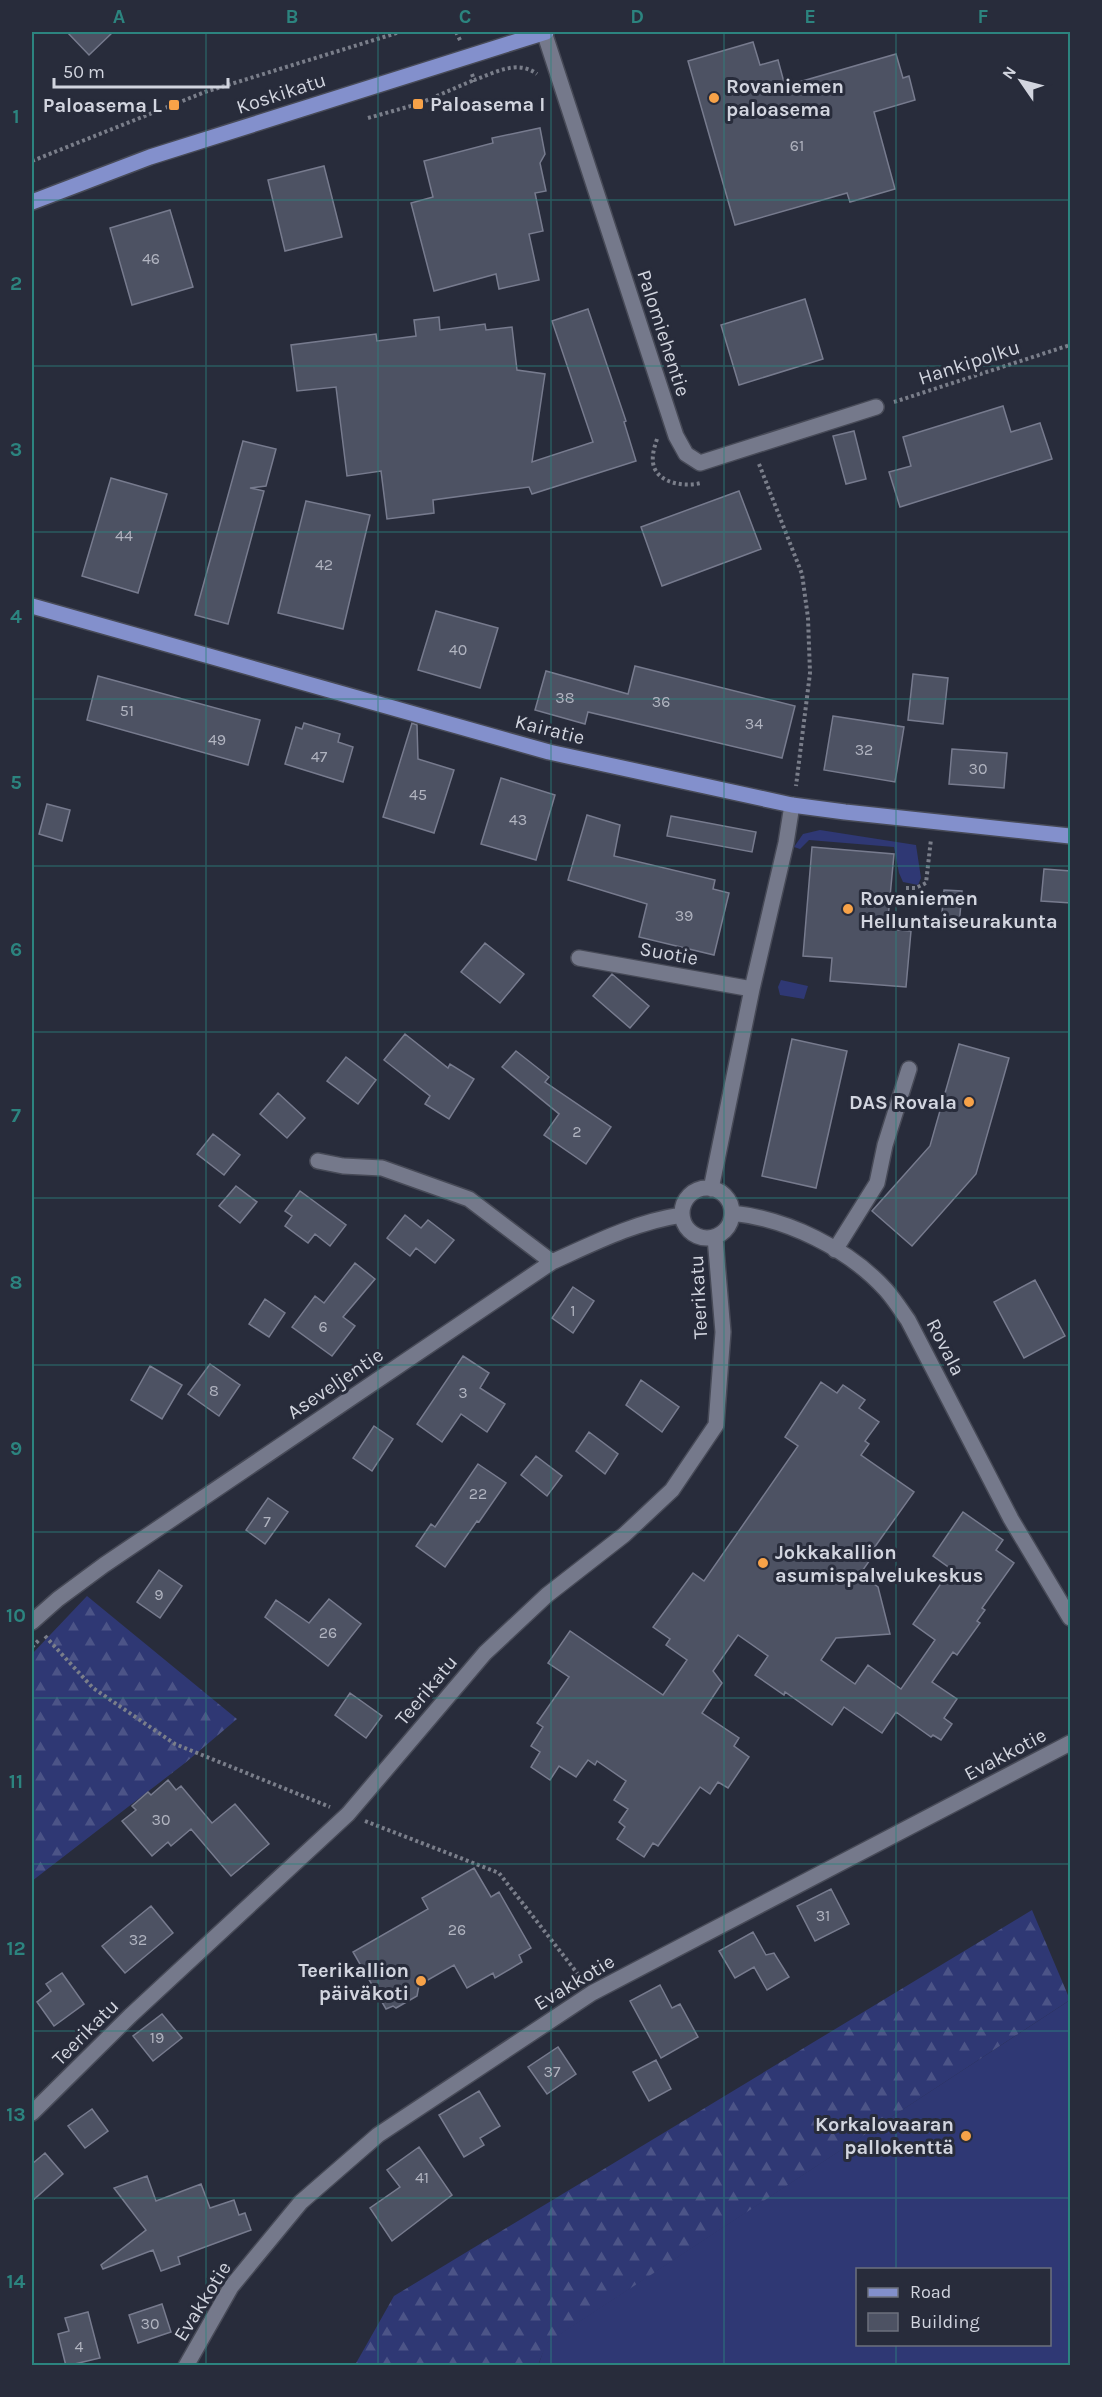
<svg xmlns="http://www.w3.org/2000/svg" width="1102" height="2397" viewBox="0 0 1102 2397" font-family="Karla,sans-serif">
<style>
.grass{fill:#2f3874;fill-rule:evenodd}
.forest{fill:url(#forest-firs)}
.building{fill:#4d5263;stroke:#777b8e;stroke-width:1.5}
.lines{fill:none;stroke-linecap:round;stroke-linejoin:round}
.minor-casing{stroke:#474a57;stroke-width:18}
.major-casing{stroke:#474a57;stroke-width:18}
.path{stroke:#7a7e8a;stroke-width:4;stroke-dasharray:3 3;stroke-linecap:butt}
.minor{stroke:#75798b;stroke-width:15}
.major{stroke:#8390cc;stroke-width:15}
.grid{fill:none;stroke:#2c847f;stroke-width:1.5;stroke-opacity:0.55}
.poi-dot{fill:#f7a248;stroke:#282c3b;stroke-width:2}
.labels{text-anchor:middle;stroke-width:6;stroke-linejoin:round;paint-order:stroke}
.number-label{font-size:16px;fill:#b1b4c0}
.poi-label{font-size:20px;font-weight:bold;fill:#d2d5df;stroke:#282c3b;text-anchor:start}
.street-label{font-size:20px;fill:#d2d5df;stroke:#282c3b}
.neatline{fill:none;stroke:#2c847f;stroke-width:2}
.grid-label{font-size:20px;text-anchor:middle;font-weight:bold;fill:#2c847f}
</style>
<defs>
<pattern id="forest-firs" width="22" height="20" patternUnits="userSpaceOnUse" patternTransform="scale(1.5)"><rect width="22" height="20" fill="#2f3874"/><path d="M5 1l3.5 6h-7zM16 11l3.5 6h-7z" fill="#4c5487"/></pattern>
</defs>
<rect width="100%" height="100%" fill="#282c3b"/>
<path class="grass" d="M820,830L916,845L921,878L918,885L903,882L899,873L894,847L809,840L800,849L794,847L803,834Z
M781,980L808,986L804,999L780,995L778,987Z
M1070,2000V2365L538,2366L546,2343ZM858,2270H1050V2344H858Z"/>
<path class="forest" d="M87,1596L237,1719L185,1763L32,1881V1654Z
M1032,1910L1070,2000L547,2343L538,2365H355L394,2296Z"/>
<path class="building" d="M67,32H113L89,55Z
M753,42L760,65L778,60L785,86L896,54L903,78L909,76L915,100L874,112L895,189L850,202L847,193L735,225L688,61Z
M540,128L545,154L540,163L546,191L535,193L543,231L529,234L539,280L499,289L496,274L434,291L411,203L433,197L424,161L493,143L492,138Z
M324,166L342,237L285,251L268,180Z
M170,210L193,287L132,305L110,228Z
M805,299L823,359L739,385L721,325Z
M588,309L626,421L624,422L636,461L532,494L529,487L433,500L434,513L387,519L381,471L347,476L336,387L297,391L291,345L376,334L377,341L416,336L414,320L439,317L440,330L485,324L486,330L512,327L517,370L545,374L532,462L593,442L552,321Z
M1003,406L1011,432L1040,423L1052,459L900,507L889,472L911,466L903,437Z
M854,431L866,479L846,484L833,436Z
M243,441L276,449L266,486L250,488L264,491L228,624L195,615Z
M111,478L167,494L138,593L82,576Z
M739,491L761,549L662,586L641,527Z
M306,501L370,515L343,629L278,613Z
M436,611L498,628L480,688L418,670Z
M635,666L795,706L782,758L588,712L585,724L535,710L546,671L628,694Z
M913,674L948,678L943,724L908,720Z
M98,676L260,720L248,765L87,720Z
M833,716L904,727L895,782L824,770Z
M304,723L340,734L338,742L353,747L343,782L285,764L296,727L302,729Z
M412,723L417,725L418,759L454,770L434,833L383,817Z
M952,749L1007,753L1004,788L949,784Z
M501,778L555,795L536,860L481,844Z
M47,804L70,810L62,841L39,834Z
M587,815L620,825L614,856L715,880L713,889L729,893L714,955L639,937L647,904L568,880Z
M671,816L756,832L752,852L667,836Z
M812,847L894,854L887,929L911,931L906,987L830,981L832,958L803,956Z
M1044,869L1071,871V903L1041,901Z
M944,890L962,891L959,926L941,924Z
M485,943L524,974L500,1003L461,972Z
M612,974L649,1006L630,1028L593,996Z
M405,1034L448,1068L450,1064L474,1079L449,1119L425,1104L430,1096L384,1060Z
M792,1039L847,1051L816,1188L762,1176Z
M959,1044L1009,1058L976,1174L912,1246L872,1211L930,1146Z
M516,1051L549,1077L545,1082L611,1127L586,1164L544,1135L559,1114L502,1067Z
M346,1057L376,1080L358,1104L327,1081Z
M278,1093L305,1118L287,1138L260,1114Z
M213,1134L240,1155L224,1175L197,1154Z
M236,1186L257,1202L240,1223L219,1206Z
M300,1191L346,1225L330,1246L315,1234L308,1243L285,1226L292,1216L285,1211Z
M405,1215L421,1228L428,1220L454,1240L435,1263L416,1248L410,1256L387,1238Z
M355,1263L375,1279L343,1317L355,1326L332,1356L292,1327L315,1296L324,1303Z
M1035,1280L1065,1336L1024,1358L994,1302Z
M573,1287L594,1301L573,1333L552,1318Z
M265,1299L285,1313L269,1337L249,1324Z
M463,1356L489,1373L480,1388L505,1404L487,1432L461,1414L442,1442L417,1424Z
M210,1364L240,1385L219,1416L188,1394Z
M150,1366L182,1385L162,1419L131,1400Z
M641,1380L679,1407L662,1432L626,1405Z
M821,1382L837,1393L843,1385L865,1400L859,1408L879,1422L865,1441L869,1444L861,1455L914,1492L874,1548L877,1550L860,1574L878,1587L890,1634L836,1638L821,1660L855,1684L868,1665L901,1689L935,1640L913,1624L951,1569L933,1556L963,1512L1003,1540L996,1550L1014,1563L982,1608L985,1610L977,1621L980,1623L957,1655L953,1652L932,1682L957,1699L944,1718L952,1724L941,1740L933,1735L931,1737L896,1712L882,1733L844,1707L832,1725L785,1692L784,1695L755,1675L768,1656L738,1635L713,1671L722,1683L702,1713L739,1738L734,1746L749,1757L728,1788L718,1782L710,1794L700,1787L658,1846L653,1843L644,1857L617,1839L625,1827L619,1822L628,1809L614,1800L626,1781L597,1761L595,1765L588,1760L576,1777L559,1766L550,1780L531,1767L540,1752L531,1746L543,1727L537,1723L569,1677L548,1663L570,1631L663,1695L687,1660L666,1645L670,1639L653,1627L693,1573L704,1581L798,1446L785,1437Z
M374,1426L393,1439L372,1471L353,1458Z
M589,1432L618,1454L605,1474L576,1451Z
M536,1456L562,1476L547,1496L521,1475Z
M478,1464L506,1483L479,1522L477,1521L445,1567L416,1546L431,1524L435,1527Z
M268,1498L288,1512L265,1544L246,1530Z
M159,1570L182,1586L160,1618L137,1602Z
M329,1599L361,1624L328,1666L265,1617L276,1600L309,1623Z
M350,1693L382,1716L366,1738L335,1715Z
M168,1780L176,1790L181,1786L212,1823L235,1804L269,1844L231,1876L191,1829L171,1846L168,1842L152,1856L122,1821L136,1810L132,1806L148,1792L151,1795Z
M474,1868L491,1897L499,1892L531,1948L519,1955L522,1962L495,1978L493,1973L467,1988L454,1965L419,1985L417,1996L396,2008L393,2006L386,2009L353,1952L428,1909L422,1898Z
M831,1889L849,1924L815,1941L797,1906Z
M151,1906L173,1933L125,1973L102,1946Z
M753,1932L766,1955L774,1953L789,1977L767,1990L754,1967L735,1978L719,1951Z
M62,1973L84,2004L54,2026L37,2002L51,1991L46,1984Z
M660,1985L672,2008L680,2004L698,2037L661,2058L630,2001Z
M162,2014L182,2038L153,2061L133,2036Z
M558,2047L576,2074L547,2094L528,2067Z
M656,2060L671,2089L649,2101L633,2072Z
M479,2091L500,2126L480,2138L484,2145L464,2157L439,2115Z
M92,2109L108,2131L85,2148L68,2126Z
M419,2147L452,2195L392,2241L370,2208L400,2187L387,2170Z
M45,2153L63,2174L32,2201V2164Z
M147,2176L156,2201L201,2184L210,2208L234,2200L239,2215L245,2213L251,2230L178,2257L180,2264L161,2271L153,2250L103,2269L101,2265L146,2230L114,2188Z
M162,2304L171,2332L138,2343L129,2315Z
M88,2312L100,2358L66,2366L58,2334L69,2331L65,2318Z"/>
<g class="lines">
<g class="minor-casing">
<path id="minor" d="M544,32L676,436L686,454L700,463L876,407
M579,958L752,989
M318,1161L343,1166L382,1168L469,1199L552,1262
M682 1213a25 25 0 1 1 50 0a25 25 0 1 1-50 0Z
M711,1189L752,989L786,843L792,805
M732,1213C787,1219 848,1248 886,1290C894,1299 901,1310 908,1320L1011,1519L1070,1618
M835,1250L877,1183L885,1145L909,1069
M32,1622L58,1599L104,1565L552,1262C594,1243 635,1222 682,1215
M32,2113L130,2016L348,1814L485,1653L547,1595L624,1535L672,1490L716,1425L723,1332L715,1237
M186,2366L231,2287L301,2202L378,2135L592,1993L1070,1743"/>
</g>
<g class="major-casing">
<path id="major" d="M32,202L150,157L546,32
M32,606L549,752L792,805L845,812L1070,836"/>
</g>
<path class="path" d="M456,32L461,42
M472,74L474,80C495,73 517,59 537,74
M368,118L418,104L474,80
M32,161L205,92L400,32
M894,402L1070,345
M657,439C654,448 651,458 654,467C660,484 686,487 701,483
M759,464L802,574L808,618L810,673L796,786
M906,888H916L926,883L931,839
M32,1574V1577
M45,1636L93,1688L175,1744L330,1807
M32,1647L40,1639
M365,1821L499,1873L581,1978"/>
<use href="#minor" class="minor"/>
<use href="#major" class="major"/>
</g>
<path class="grid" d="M206,32V2366M378,32V2366M551,32V2366M724,32V2366M896,32V2270M32,200H1070M32,366H1070M32,532H1070M32,699H1070M32,866H1070M32,1032H1070M32,1198H1070M32,1365H1070M32,1532H1070M32,1698H1070M32,1864H1070M32,2031H1070M32,2198H1070M896,2344V2366"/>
<g class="poi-dot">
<circle cx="714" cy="98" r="6"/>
<rect x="412" y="98" width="12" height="12" rx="3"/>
<rect x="168" y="99" width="12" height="12" rx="3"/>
<circle cx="848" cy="909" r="6"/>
<circle cx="969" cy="1102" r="6"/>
<circle cx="763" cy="1563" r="6"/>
<circle cx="421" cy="1981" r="6"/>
<circle cx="966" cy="2136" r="6"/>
</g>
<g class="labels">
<g class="number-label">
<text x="797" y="151">61</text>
<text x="151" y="264">46</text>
<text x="124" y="541">44</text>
<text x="324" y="570">42</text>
<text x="458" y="655">40</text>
<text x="565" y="703">38</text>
<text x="661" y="707">36</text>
<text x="127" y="716">51</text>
<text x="754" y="729">34</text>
<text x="217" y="745">49</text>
<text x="864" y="755">32</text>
<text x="319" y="762">47</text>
<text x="978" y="774">30</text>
<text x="418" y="800">45</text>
<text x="518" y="825">43</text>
<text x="684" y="921">39</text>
<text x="577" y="1137">2</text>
<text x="573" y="1316">1</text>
<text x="323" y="1332">6</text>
<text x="214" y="1396">8</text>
<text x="463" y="1398">3</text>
<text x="478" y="1499">22</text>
<text x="267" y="1527">7</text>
<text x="159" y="1600">9</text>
<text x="328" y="1638">26</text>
<text x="161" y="1825">30</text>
<text x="823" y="1921">31</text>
<text x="457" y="1935">26</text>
<text x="138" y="1945">32</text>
<text x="157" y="2043">19</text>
<text x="552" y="2077">37</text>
<text x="422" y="2183">41</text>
<text x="150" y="2329">30</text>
<text x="79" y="2352">4</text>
</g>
<g class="poi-label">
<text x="726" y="93">Rovaniemen<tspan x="726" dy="23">paloasema</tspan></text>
<text x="430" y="111">Paloasema I</text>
<text x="162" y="112" text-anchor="end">Paloasema L</text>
<text x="860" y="905">Rovaniemen<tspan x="860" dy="23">Helluntaiseurakunta</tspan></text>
<text x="957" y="1109" text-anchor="end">DAS Rovala</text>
<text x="775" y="1559">Jokkakallion<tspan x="775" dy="23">asumispalvelukeskus</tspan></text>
<text x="409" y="1977" text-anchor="end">Teerikallion<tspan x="409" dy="23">päiväkoti</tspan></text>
<text x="954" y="2131" text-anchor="end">Korkalovaaran<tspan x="954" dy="23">pallokenttä</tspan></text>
</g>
<g class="street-label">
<text transform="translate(281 93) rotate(-18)" y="7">Koskikatu</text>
<text transform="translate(664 333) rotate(72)" y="7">Palomiehentie</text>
<text transform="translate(969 362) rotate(-18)" y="7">Hankipolku</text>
<text transform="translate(550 729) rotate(14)" y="7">Kairatie</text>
<text transform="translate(669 953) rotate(10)" y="7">Suotie</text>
<text transform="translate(698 1297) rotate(-93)" y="7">Teerikatu</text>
<text transform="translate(946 1347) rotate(63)" y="7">Rovala</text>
<text transform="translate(335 1383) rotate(-34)" y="7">Aseveljentie</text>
<text transform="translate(426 1690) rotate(-50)" y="7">Teerikatu</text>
<text transform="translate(1005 1754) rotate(-28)" y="7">Evakkotie</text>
<text transform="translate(574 1982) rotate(-31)" y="7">Evakkotie</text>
<text transform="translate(85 2032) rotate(-45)" y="7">Teerikatu</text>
<text transform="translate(202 2301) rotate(-58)" y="7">Evakkotie</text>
</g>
</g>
<rect width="1102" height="2397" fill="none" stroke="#282c3b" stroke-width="66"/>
<rect x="856" y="2268" width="195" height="78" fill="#282c3b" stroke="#6c707d" stroke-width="1.5"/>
<rect x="868" y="2288" width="30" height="9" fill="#8390cc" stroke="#6c707d" stroke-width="1.5"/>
<text x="910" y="2298" font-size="18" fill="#d2d5df">Road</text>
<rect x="868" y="2313" width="30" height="18" fill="#4d5263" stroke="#6c707d" stroke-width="1.5"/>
<text x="910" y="2328" font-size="18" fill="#d2d5df">Building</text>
<g transform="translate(1021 81) rotate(305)" stroke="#282c3b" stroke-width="4.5" paint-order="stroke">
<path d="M0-4.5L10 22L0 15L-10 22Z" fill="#d2d5df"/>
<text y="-9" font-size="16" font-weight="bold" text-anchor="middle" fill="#d2d5df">N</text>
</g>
<path d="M54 78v9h174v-9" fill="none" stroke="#d2d5df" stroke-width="3"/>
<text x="63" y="78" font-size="18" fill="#d2d5df" stroke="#282c3b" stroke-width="4.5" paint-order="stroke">50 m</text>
<rect x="33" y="33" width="1036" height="2331" class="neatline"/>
<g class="grid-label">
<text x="119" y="23">A</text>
<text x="292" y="23">B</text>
<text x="465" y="23">C</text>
<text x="637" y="23">D</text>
<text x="810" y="23">E</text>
<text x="983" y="23">F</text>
<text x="16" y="123">1</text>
<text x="16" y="290">2</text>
<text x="16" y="456">3</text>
<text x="16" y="623">4</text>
<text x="16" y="789">5</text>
<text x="16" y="956">6</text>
<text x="16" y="1122">7</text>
<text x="16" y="1289">8</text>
<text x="16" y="1455">9</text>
<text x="16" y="1622">10</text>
<text x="16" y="1788">11</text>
<text x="16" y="1955">12</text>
<text x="16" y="2121">13</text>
<text x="16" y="2288">14</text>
</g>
</svg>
